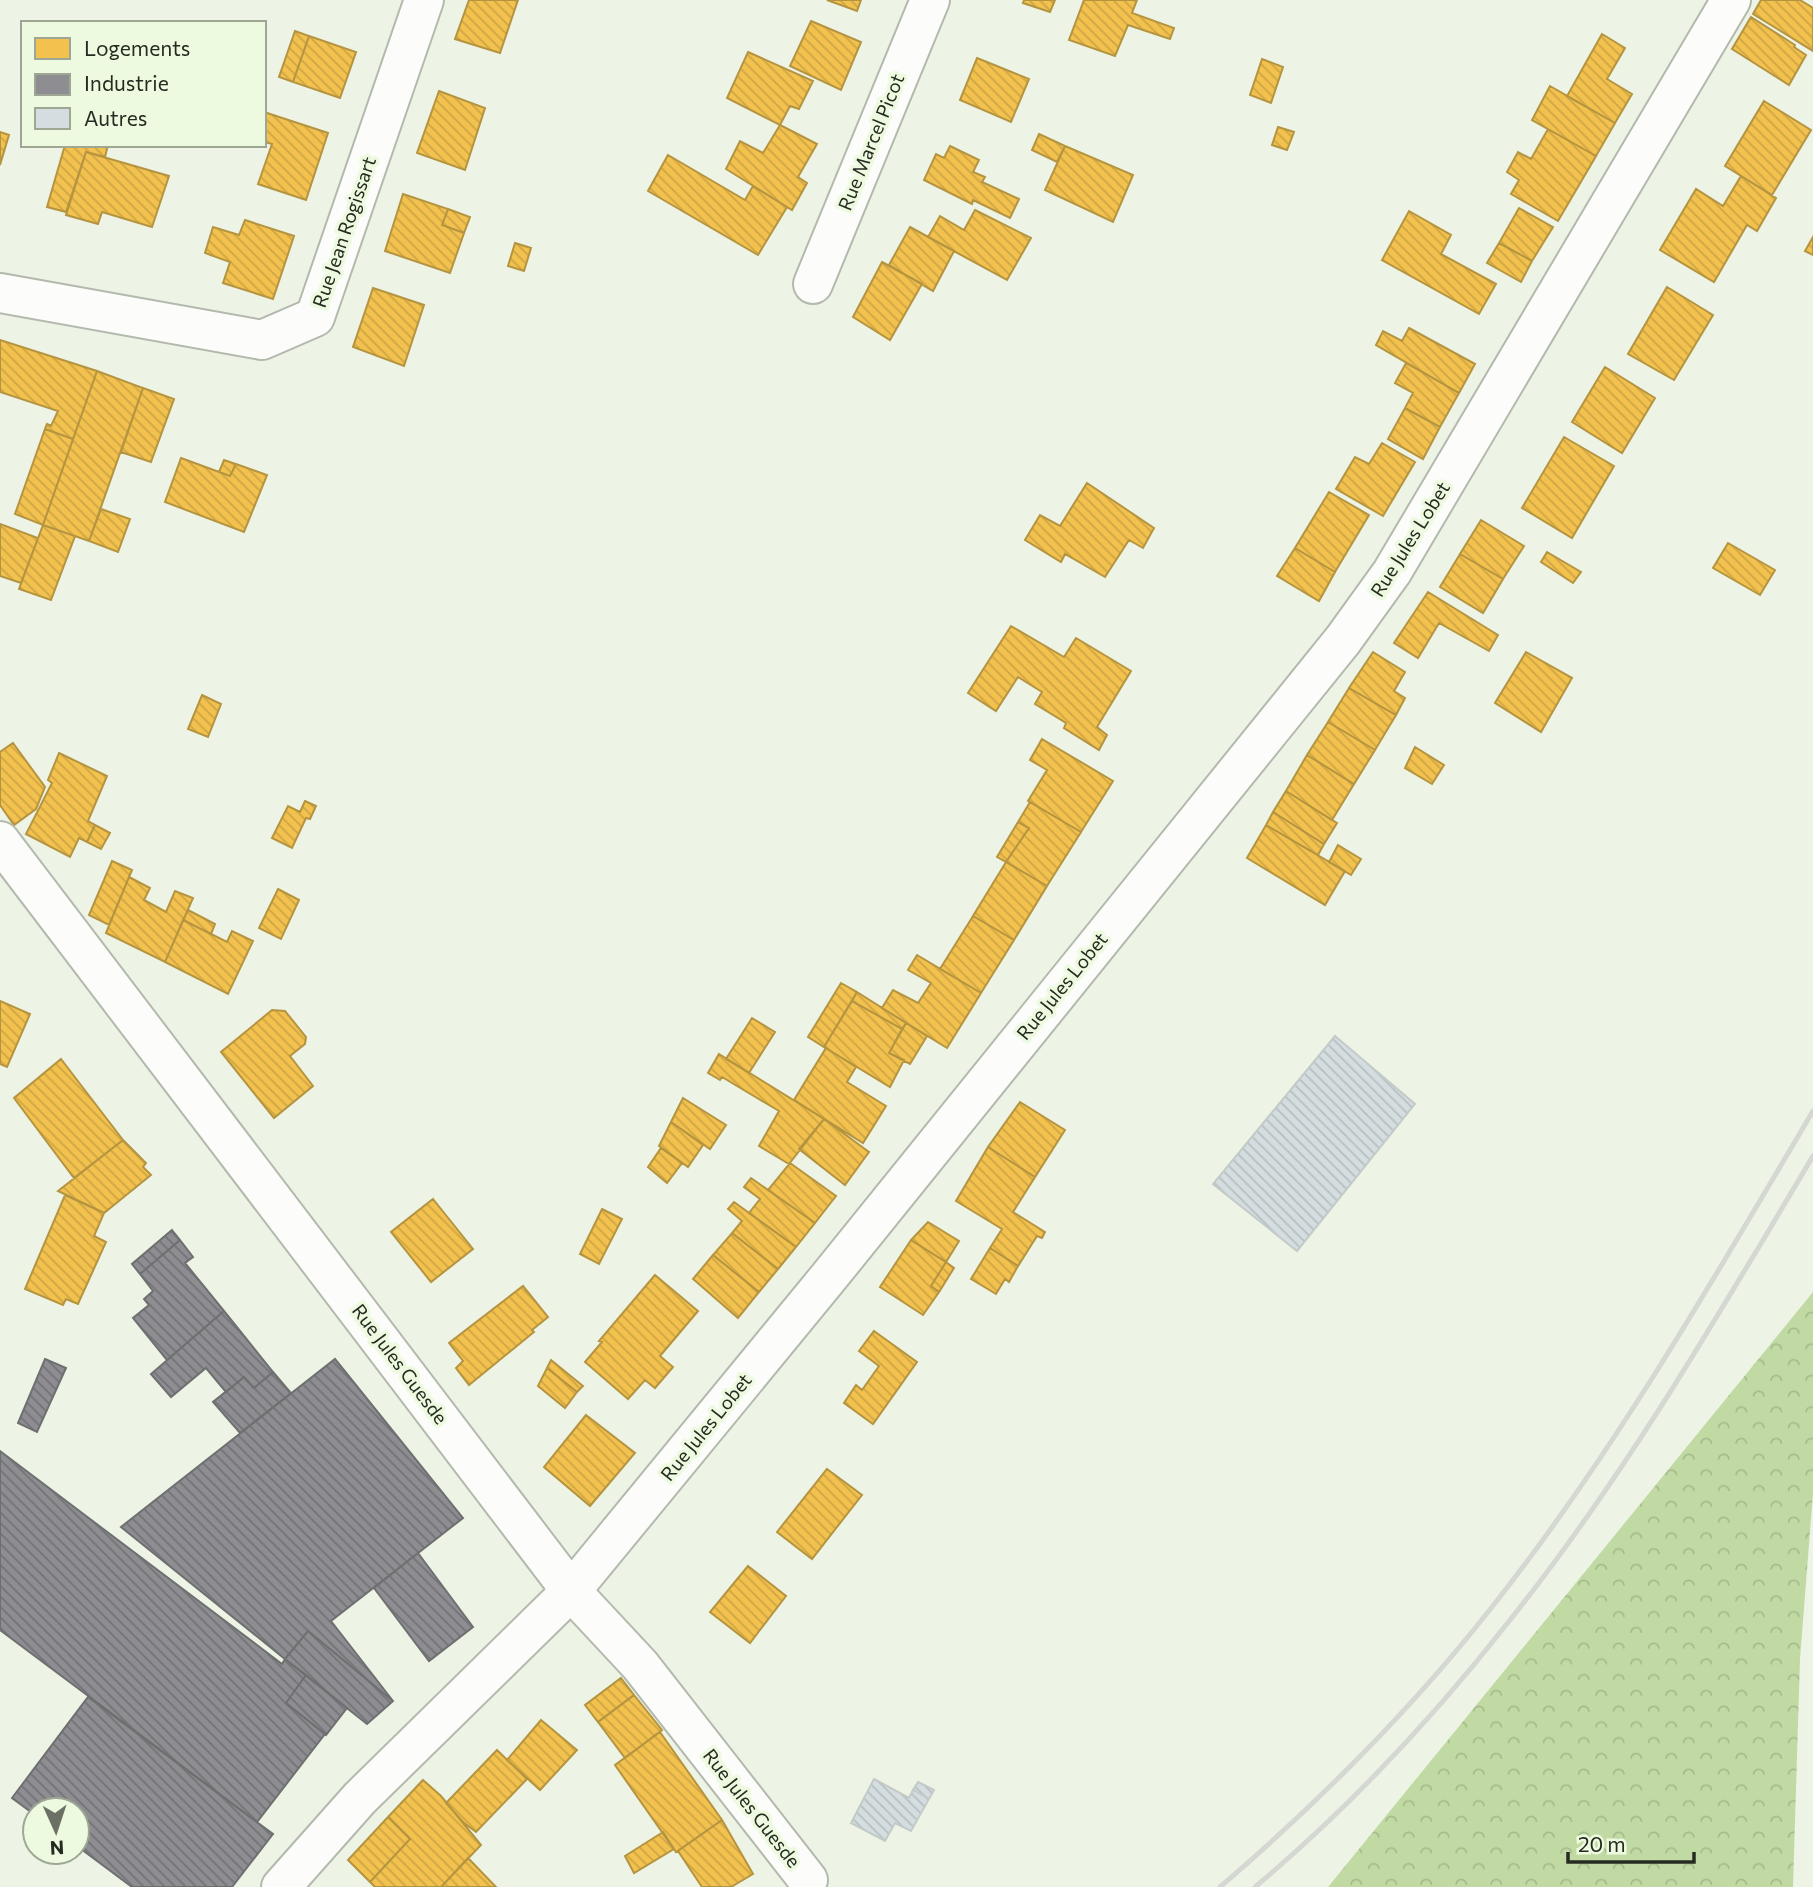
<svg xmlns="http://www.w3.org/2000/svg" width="1813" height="1887" viewBox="0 0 1813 1887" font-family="Commissioner,sans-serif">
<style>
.forest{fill:url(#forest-crowns)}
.homes{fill:url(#homes-back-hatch);stroke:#b59440;stroke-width:2}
.industry{fill:url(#industry-back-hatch);stroke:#6e7070;stroke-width:2}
.building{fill:url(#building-back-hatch);stroke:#c4cac8;stroke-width:2}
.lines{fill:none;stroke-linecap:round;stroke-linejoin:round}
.minor-casing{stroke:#b3b9ad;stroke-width:42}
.minor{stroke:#fcfdfb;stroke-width:38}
.rail{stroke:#d5d7d2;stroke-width:5}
.labels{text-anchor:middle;stroke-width:7;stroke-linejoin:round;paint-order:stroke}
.street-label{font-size:19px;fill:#262b21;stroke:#edfae0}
</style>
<defs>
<pattern id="forest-crowns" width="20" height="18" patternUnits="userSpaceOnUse" patternTransform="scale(1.75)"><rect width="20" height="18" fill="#c1daa3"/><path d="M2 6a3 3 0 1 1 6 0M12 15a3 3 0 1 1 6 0" fill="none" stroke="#a6bb8c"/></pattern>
<pattern id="homes-back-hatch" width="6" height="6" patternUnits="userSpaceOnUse" patternTransform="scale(1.75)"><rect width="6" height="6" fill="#f2c14e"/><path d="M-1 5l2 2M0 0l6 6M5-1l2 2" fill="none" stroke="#cfa644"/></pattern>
<pattern id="industry-back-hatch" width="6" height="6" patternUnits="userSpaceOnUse" patternTransform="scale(1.75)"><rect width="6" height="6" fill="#8d8d92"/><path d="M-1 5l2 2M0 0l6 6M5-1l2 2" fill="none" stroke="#737377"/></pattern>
<pattern id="building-back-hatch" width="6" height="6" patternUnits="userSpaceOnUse" patternTransform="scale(1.75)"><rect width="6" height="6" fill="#d4dee0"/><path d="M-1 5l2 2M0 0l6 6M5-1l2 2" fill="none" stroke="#b6bfc0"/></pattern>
</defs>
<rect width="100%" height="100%" fill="#edf4e6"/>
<path class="forest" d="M1813,1292V1493L1800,1659L1793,1887H1328Z"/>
<path class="homes" d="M469,0H518L500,53L455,39Z
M827,0H861L857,11Z
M1024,0H1055L1050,12L1023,3Z
M1084,0H1137L1132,13L1174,28L1170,39L1128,25L1115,56L1069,40Z
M1761,0H1800L1813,8V51L1753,14Z
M1751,17L1795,45L1794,47L1806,55L1789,85L1732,49Z
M811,21L861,42L841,90L790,66Z
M295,31L309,36L293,82L279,77Z
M1602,34L1625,48L1607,79L1632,94L1615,123L1567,96Z
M309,36L356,52L340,98L293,82Z
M748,52L813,81L799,109L790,106L780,125L727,98Z
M977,58L1029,79L1011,122L960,100Z
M1262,59L1283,67L1271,103L1250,95Z
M1550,86L1615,123L1596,156L1532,120Z
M439,91L485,108L465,170L417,153Z
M1764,101L1811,130L1772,195L1725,166Z
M264,112L328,133L306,200L258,184L272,144L264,142Z
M780,125L817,144L798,177L807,183L792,210L726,169L740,141L763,153Z
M1278,127L1294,132L1287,150L1272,145Z
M1548,129L1596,156L1558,221L1511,194L1519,180L1507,172L1518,152L1531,159Z
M0,132L9,135L0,165Z
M1039,134L1065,146L1057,162L1032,150Z
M65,145H108L105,157L86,152L66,212L47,207Z
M950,146L979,160L973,172L985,177L982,182L1019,199L1010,218L973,200L972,204L924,180L936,154L944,158Z
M1065,146L1133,175L1113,222L1045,190Z
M86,152L169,176L152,227L102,212L98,224L66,215Z
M668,155L745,200L753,186L787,207L758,255L648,191Z
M1741,176L1776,198L1757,231L1747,225L1714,282L1660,250L1696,189L1723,206Z
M403,194L448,209L442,225L464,233L450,273L385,251Z
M1519,208L1553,227L1532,261L1499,243Z
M448,209L470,217L464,233L442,225Z
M975,210L1031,238L1007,280L928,237L940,216L964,230Z
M1409,211L1451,235L1441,254L1496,284L1479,314L1382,260Z
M245,220L294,236L273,299L223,283L230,262L205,253L213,227L239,235Z
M910,227L954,251L933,291L889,265Z
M1813,237V255L1805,251Z
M515,243L531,248L524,271L508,266Z
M1499,243L1532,261L1521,282L1487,263Z
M882,262L922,284L890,340L853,317Z
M1667,287L1713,315L1674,380L1628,354Z
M373,288L424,305L404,366L353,347Z
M1409,328L1475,364L1459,393L1376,345L1383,331L1402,341Z
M0,340L97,371L73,439L45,429L47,424L51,426L58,411L0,392Z
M1406,363L1459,393L1440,427L1405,408L1413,393L1395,383Z
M1605,367L1655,398L1622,453L1572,422Z
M97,371L143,388L89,541L43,525Z
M143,388L174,399L151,462L121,452Z
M1405,408L1440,427L1423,459L1388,439Z
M45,429L73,439L43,525L15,514Z
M1564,437L1614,466L1572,538L1522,508Z
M1382,443L1415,462L1383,516L1336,489L1355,457L1369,464Z
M181,458L230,476L236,464L267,475L244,532L165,502Z
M224,460L236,464L230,476L219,472Z
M1087,483L1154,528L1143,548L1129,540L1105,577L1065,554L1061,562L1025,540L1040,515L1060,526Z
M1329,492L1369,515L1335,572L1295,548Z
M101,509L130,519L118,552L89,541Z
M1481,520L1524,546L1503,579L1460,554Z
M0,524L38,538L21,583L0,576Z
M43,525L75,536L51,600L19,589Z
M1728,543L1775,570L1760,595L1713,568Z
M1295,548L1335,572L1319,601L1277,576Z
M1547,552L1581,572L1573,583L1541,562Z
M1460,554L1503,579L1483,613L1440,587Z
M1428,592L1498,635L1489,651L1439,623L1418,658L1394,643Z
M1011,626L1064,657L1076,638L1131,671L1097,727L1107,735L1099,750L1064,728L1066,723L1035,704L1042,692L1018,677L996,711L968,693Z
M1373,652L1405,672L1394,691L1405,698L1396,715L1349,688Z
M1526,652L1572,678L1541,732L1495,703Z
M1349,688L1396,715L1375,750L1328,722Z
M202,695L221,704L208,737L188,729Z
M1328,722L1375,750L1354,784L1307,755Z
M1042,739L1113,781L1081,832L1028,801L1047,770L1030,760Z
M13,743L45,787L36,809L14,825L0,805V752Z
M1415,747L1444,765L1432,784L1405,768Z
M59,753L107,776L88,821L95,825L87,842L79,838L70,857L26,834L52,783L48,780Z
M1307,755L1354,784L1332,820L1286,791Z
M1286,791L1337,823L1324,844L1273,812Z
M305,801L316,806L310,819L306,818L292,848L272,838L288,806L300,812Z
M1030,802L1081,832L1047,886L1006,862L1029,828L1018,822Z
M1273,812L1324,844L1318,855L1266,825Z
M1018,822L1029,828L1006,862L997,857Z
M95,825L110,833L101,849L87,842Z
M1266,825L1345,871L1325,905L1247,858Z
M1338,845L1361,859L1351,875L1329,862Z
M112,861L132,870L109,925L89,915Z
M1006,862L1047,886L1014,940L973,916Z
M129,877L150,888L144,900L166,912L175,891L193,898L165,962L106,933Z
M278,889L299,900L281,939L259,928Z
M188,910L215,924L211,934L183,920Z
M973,916L1014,940L981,993L940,969Z
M183,920L227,942L232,931L253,941L228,994L165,962Z
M917,955L981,993L947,1048L882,1008L893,990L918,1003L931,983L908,970Z
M841,983L857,992L824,1047L808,1037Z
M857,992L906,1023L902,1029L852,1001Z
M0,1001L30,1014L7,1067L0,1064Z
M852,1001L902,1029L889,1053L904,1060L890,1087L824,1047Z
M272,1010L285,1011L306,1037L305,1044L290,1056L313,1086L274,1118L221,1052Z
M752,1018L775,1032L749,1073L726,1059Z
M906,1023L927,1036L910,1064L889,1053Z
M826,1048L856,1067L847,1082L886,1106L863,1143L794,1100Z
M719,1054L824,1119L789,1164L759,1146L779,1111L722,1077L720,1080L708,1073Z
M61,1059L123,1140L74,1178L14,1098Z
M683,1098L726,1125L710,1149L671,1122Z
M1020,1102L1065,1130L1035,1177L988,1147Z
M824,1119L869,1152L845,1185L799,1149Z
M671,1122L703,1145L688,1167L659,1146Z
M123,1140L146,1163L143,1167L151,1175L104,1213L58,1191Z
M988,1147L1035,1177L1013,1212L1045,1232L1042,1238L1037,1236L1018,1266L990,1248L1002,1229L956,1201Z
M661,1148L682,1163L667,1183L648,1167Z
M790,1163L836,1196L815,1223L768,1190Z
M751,1178L815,1223L796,1247L749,1213L760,1199L744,1187Z
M65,1195L104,1213L94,1236L106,1242L78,1304L66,1299L63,1305L25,1289Z
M433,1199L473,1249L431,1282L391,1232Z
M734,1202L796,1247L778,1269L732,1233L742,1221L728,1209Z
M602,1209L622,1219L599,1264L580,1254Z
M928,1222L959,1241L946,1262L911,1240Z
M732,1233L778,1269L759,1292L713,1255Z
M911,1240L946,1262L931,1286L939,1292L923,1315L880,1287Z
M990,1248L1018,1266L1009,1282L1005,1279L996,1294L971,1279Z
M713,1255L759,1292L738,1318L693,1279Z
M946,1262L954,1268L939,1292L931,1286Z
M655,1275L698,1311L660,1356L673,1367L655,1388L645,1380L628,1399L585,1362L602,1342L599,1341Z
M523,1286L548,1317L532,1330L534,1332L469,1385L456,1368L463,1361L449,1343Z
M874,1331L917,1362L873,1424L844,1403L856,1385L862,1390L879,1366L859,1351Z
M551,1360L583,1386L577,1392L547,1368Z
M547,1368L577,1392L565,1408L538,1386Z
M586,1415L635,1453L590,1506L544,1467Z
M827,1469L862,1495L812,1559L777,1532Z
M748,1566L786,1596L750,1643L710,1612Z
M621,1678L634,1695L598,1722L585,1705Z
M634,1695L662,1730L625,1758L598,1722Z
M541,1720L577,1750L540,1790L507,1760Z
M660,1732L722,1820L676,1852L615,1765Z
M497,1750L527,1779L476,1832L463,1822L446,1803Z
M423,1780L441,1796L481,1845L441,1887H375L370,1882L410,1839L388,1817Z
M388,1817L410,1839L370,1882L348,1860Z
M722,1820L753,1874L731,1887H702L678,1851Z
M663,1832L674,1849L634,1873L625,1856Z
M468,1858L496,1887H441Z"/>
<path class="industry" d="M172,1230L180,1240L140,1274L132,1264Z
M180,1240L193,1257L185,1263L224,1311L167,1360L133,1318L149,1305L144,1299L153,1291L140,1274Z
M224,1311L273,1372L254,1388L244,1377L226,1392L206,1368L171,1397L151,1374Z
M45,1359L66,1368L37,1432L18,1423Z
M335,1359L463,1518L331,1621L393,1701L308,1631L285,1659L121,1527Z
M273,1372L291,1393L240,1433L213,1402L244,1377L254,1388Z
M0,1451L282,1664L285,1659L306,1675L286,1703L325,1734L257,1822L0,1630Z
M418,1553L473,1627L429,1661L374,1588Z
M308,1631L393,1701L367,1724L285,1659Z
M306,1675L347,1708L326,1735L286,1703Z
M88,1697L273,1834L232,1887H132L77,1846V1810H35V1815L12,1798Z"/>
<path class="building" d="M1335,1036L1415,1104L1297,1251L1213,1184Z
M874,1779L909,1798L913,1790L929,1799L911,1831L895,1823L885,1841L851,1823Z
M918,1782L934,1790L929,1799L913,1790Z"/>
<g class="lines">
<g class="minor-casing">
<path id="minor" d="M813,284L930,0
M0,293L262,340L315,317L424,0
M0,841L571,1591L640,1665L808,1880
M281,1887L360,1798L571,1591L828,1278L1343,640L1392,572L1731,0"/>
</g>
<use href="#minor" class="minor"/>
<path class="rail" d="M1220,1887C1319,1802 1411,1710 1492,1607C1614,1453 1713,1280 1813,1111
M1255,1887C1349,1808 1434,1717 1510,1620C1625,1476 1719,1314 1813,1156"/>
</g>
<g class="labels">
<g class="street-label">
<text transform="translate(871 142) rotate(-68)" y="7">Rue Marcel Picot</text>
<text transform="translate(344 232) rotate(-71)" y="7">Rue Jean Rogissart</text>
<text transform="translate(1410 539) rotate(-58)" y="7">Rue Jules Lobet</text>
<text transform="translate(1062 986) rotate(-51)" y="7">Rue Jules Lobet</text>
<text transform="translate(400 1364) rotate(53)" y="7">Rue Jules Guesde</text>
<text transform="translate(706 1427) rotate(-51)" y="7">Rue Jules Lobet</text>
<text transform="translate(752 1808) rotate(52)" y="7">Rue Jules Guesde</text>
</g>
</g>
<rect x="21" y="21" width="245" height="126" fill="#edfae0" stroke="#9da794" stroke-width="2"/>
<rect x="35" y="38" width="35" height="21" fill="#f2c14e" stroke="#9da794" stroke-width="2"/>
<text x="84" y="56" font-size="21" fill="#262b21">Logements</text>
<rect x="35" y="74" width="35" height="21" fill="#8d8d92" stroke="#9da794" stroke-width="2"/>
<text x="84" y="91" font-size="21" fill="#262b21">Industrie</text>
<rect x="35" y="108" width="35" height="21" fill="#d4dee0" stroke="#9da794" stroke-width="2"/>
<text x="84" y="126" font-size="21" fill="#262b21">Autres</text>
<g transform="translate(56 1831) rotate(177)"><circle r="33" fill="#edfae0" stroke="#9da794" stroke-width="2"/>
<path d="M0-5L12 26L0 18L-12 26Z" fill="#6c7166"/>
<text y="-10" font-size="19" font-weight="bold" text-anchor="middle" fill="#262b21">N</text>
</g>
<path d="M1568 1852v10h126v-10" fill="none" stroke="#262b21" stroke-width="3.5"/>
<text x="1578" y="1852" font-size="21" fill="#262b21" stroke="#edfae0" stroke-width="5" paint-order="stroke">20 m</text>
</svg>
